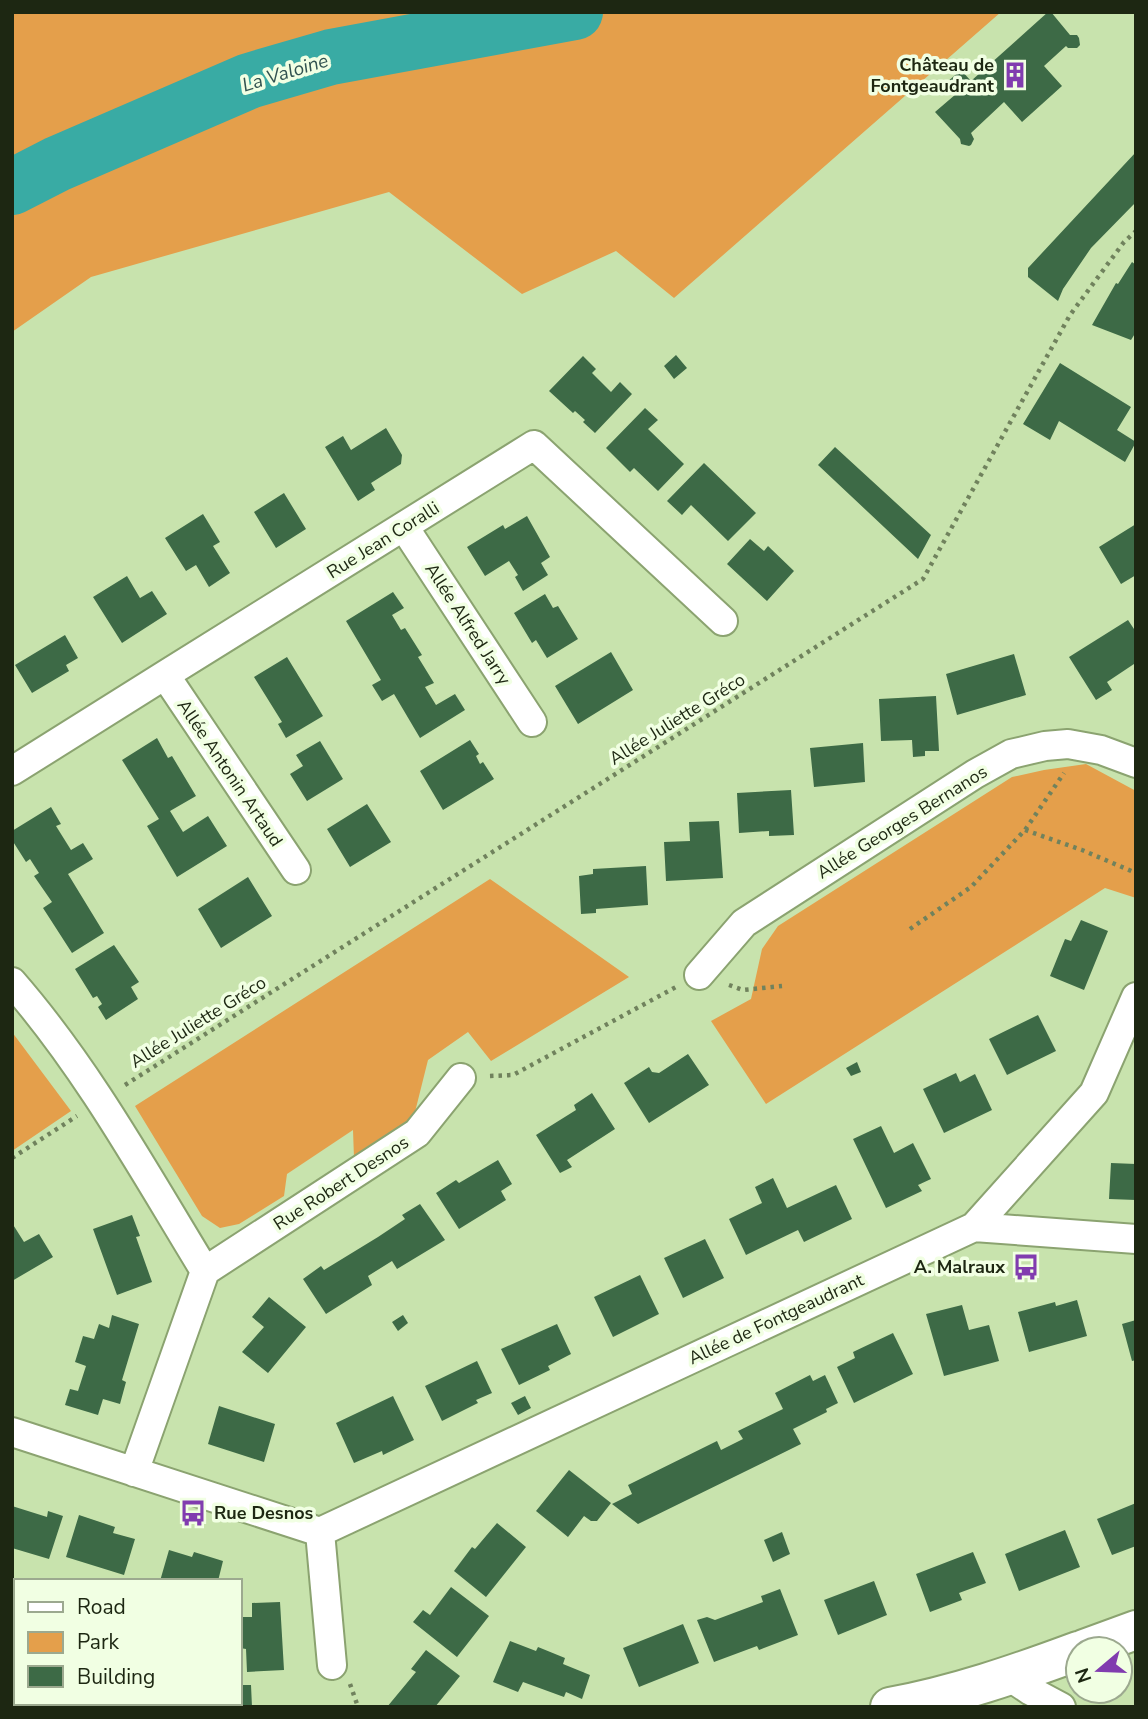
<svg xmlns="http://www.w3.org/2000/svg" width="1148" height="1719" viewBox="0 0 1148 1719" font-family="'Nunito Sans',sans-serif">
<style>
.green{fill:#e49f4b}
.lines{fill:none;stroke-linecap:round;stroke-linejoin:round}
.river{stroke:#39aba4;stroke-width:56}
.building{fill:#3d6a46}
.street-casing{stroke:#8ba370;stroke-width:32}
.secondary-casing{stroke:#8ba370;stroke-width:42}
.path{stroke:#70825d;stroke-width:4.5;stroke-dasharray:3.5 5;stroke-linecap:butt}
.street{stroke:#fff;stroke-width:28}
.secondary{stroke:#fff;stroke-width:38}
.labels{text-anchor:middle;stroke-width:7;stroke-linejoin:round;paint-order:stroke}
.poi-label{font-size:18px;font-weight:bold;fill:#1d2712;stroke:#f1ffe3;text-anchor:end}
.street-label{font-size:18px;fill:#1d2712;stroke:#f1ffe3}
.water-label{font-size:19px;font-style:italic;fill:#315250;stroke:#f1ffe3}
</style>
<rect width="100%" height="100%" fill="#c8e3ad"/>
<path class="green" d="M12,12H1001L674,298L616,251L522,294L389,192L91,277L12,332Z
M1086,764L1136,791V898L1105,888L766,1104L711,1021L751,999L762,949L778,926L1012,777L1044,770Z
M490,879L629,977L491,1061L468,1032L428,1060L413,1120L354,1158L353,1130L287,1174L284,1196L239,1224L220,1228L202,1216L135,1106Z
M12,1032L71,1111L12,1151Z"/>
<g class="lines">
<path class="river" d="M12,187L57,164L249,81L331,57L575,12"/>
</g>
<path class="building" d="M1048,12H1051L1070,35H1077L1079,38L1080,45L1077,48H1068L1066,46L1044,66L1062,86L1022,122L1004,102L971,133L974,139L971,145L969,146L961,144L960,139L935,112L956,94L946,83L961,70L971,81Z
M1136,152V202L1091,248L1063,289L1058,301L1028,277V268Z
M1132,262L1136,265V332L1131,340L1092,325L1116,283L1118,284Z
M676,355L687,368L674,379L664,366Z
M583,356L596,369L592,373L611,392L620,382L632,394L595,433L583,422L585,420L575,411L573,413L549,391Z
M1060,363L1131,407L1117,430L1136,442L1125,462L1059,421L1050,440L1023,424Z
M645,408L658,420L648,429L684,464L658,491L634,468L630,472L606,448Z
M386,428L402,455L401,464L371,483L375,490L358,501L325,447L343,436L351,450Z
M835,447L931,535L918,559L818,465Z
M704,463L756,513L728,541L691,505L682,515L667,501Z
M284,493L306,529L276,548L254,512Z
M203,514L220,542L213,546L230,573L209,587L196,565L186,571L165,538Z
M527,516L550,557L541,563L548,575L523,591L515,577L518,575L509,561L485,576L467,547L503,525L505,529Z
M1136,524V575L1121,584L1099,547Z
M750,539L764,551L768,546L794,571L767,601L727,564Z
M127,576L140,598L152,591L167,614L122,643L93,597Z
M393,592L404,608L392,615L401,630L405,628L422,655L418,657L434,683L425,687L436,705L455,694L465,710L420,738L394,694L382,701L372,685L381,680L346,621Z
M545,594L553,608L558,606L578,639L547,658L536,640L532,643L514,613Z
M1128,620L1136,632V667L1134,664L1107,682L1112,690L1096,700L1069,657Z
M65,635L78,658L66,665L69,671L32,693L15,665Z
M611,652L633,690L578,724L555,686Z
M1014,654L1026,695L957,715L946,674Z
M287,657L323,716L286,738L278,724L282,722L254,677Z
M936,696L939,751H925V756L913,757L912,740L881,741L879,699Z
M157,738L168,758L172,756L196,796L170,811L183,832L208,816L227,846L177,877L147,826L159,819L122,760Z
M470,740L479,754L476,756L480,764L483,762L494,779L443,810L420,771Z
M320,741L343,779L307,801L290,774L303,766L296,755Z
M863,743L865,782L814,787L810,748Z
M791,790L794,835L769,836V831L739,833L737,793Z
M367,804L391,842L350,867L327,829Z
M51,807L61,824L56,826L71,850L83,843L93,859L68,874L104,933L72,953L43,908L52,902L34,876L39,873L30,859L26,862L12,840V831Z
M719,821L723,878L666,881L664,842L690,841L689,822Z
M646,866L648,905L596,909V913L581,914L579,876L593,874V869Z
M248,877L272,916L221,948L198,909Z
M1081,920L1108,931L1084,990L1050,976L1065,939L1071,941Z
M114,945L139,982L131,987L138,999L106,1020L98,1007L102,1004L97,996L93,998L75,969Z
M1038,1015L1056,1051L1007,1075L989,1039Z
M688,1054L709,1085L649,1123L624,1083L649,1067L652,1072L659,1073Z
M857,1062L861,1072L851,1076L846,1068Z
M956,1073L960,1082L975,1074L992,1110L944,1133L923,1089Z
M592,1093L615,1129L567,1160L572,1167L560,1173L536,1135L576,1110L574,1105Z
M881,1126L894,1153L913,1143L931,1179L918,1185L922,1191L886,1208L853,1139Z
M498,1160L512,1184L501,1191L506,1200L459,1229L436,1193L456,1180L459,1183Z
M1111,1163L1136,1164V1200L1109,1199Z
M773,1178L787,1208L836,1185L852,1219L804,1242L798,1230L746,1255L729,1219L762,1203L755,1187Z
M420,1204L445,1240L397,1269L392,1261L368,1276L372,1285L326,1314L303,1279L321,1266L324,1270L378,1237L405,1219L402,1215Z
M132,1215L140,1236L136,1237L152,1282L117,1295L93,1229Z
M12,1223L24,1242L39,1234L53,1257L12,1281Z
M705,1239L724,1278L683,1298L664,1258Z
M640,1275L659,1314L613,1337L594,1297Z
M269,1297L306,1327L268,1373L242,1352L264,1327L252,1317Z
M1077,1300L1087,1336L1029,1352L1018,1312L1055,1302L1056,1306Z
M962,1305L969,1330L989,1325L999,1361L944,1376L926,1314Z
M112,1315L139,1324L122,1380L126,1382L120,1404L103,1399L98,1415L65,1405L70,1389L78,1391L86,1366L75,1362L83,1336L94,1339L99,1324L109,1328Z
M403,1315L408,1323L398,1331L392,1322Z
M1136,1320V1360L1132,1361L1122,1324Z
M557,1324L571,1354L548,1366L550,1370L519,1385L501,1349Z
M893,1333L913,1374L854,1403L837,1367L855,1358L853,1352Z
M477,1361L492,1393L476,1400L478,1403L442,1421L425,1386Z
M810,1375L813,1381L825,1375L838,1403L826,1409L827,1412L793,1429L801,1444L638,1524L612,1504L632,1494L628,1485L717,1441L721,1450L743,1439L738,1431L783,1409L775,1393Z
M393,1396L414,1440L383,1455L382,1451L354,1463L336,1423Z
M525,1396L531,1408L518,1415L511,1403Z
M219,1406L275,1424L264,1462L208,1444Z
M569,1470L611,1503L597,1521H591L584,1516L568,1537L536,1511Z
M1136,1503V1546L1112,1555L1097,1519Z
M12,1506L47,1517L48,1511L63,1516L49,1559L12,1548Z
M79,1515L115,1527L113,1533L135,1539L124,1575L66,1557Z
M497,1523L526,1547L486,1597L454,1571L472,1547L475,1549Z
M1065,1530L1080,1567L1019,1591L1005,1554Z
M782,1532L790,1554L773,1562L764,1540Z
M169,1550L192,1557L194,1552L223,1561L218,1581H160Z
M973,1552L986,1583L959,1593L962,1600L930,1612L916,1574Z
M874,1581L887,1615L838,1635L824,1600Z
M451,1587L489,1616L457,1657L413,1622L423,1610L430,1615Z
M780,1589L798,1635L759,1650L757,1646L714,1662L697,1620L707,1617L715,1620L763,1602L761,1596Z
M280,1602L284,1670L247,1672L246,1649L240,1648V1617H252V1603Z
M683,1624L699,1663L639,1687L623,1648Z
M510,1641L536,1651L538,1647L565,1658L563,1664L590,1675L582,1699L566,1692L564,1697L523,1682L518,1692L493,1682Z
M426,1650L460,1676L435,1707H387L416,1672L411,1669Z
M240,1685H251L252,1707H209V1703H240Z"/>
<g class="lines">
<g class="street-casing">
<path id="street" d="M404,527L532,722
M165,675L296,870
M12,771L165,675L534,445L723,621
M699,975L744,923L975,774L1011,754L1045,746L1068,744L1101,750L1136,763
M12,982C88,1069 145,1173 205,1271
M974,1227L1136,1239
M12,1432L320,1532L974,1227L1094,1093L1136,997
M134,1472L205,1271L417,1133L461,1078
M320,1532L332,1665
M1010,1677L1031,1691L1061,1707"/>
</g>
<g class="secondary-casing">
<path id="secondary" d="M1084,1649L1136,1630
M890,1707C955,1695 1016,1674 1078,1651"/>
</g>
<path class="path" d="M1025,830L1082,850L1136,873
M910,929L971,887L1025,830L1064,773
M729,985L743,990L782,986
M490,1076L513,1075L676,987
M125,1085L923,579L1070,315L1124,242L1136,231
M12,1158L77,1116
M350,1684L358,1707"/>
<use href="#street" class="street"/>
<use href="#secondary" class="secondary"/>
</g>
<defs>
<g id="building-bare" transform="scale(2.1)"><path d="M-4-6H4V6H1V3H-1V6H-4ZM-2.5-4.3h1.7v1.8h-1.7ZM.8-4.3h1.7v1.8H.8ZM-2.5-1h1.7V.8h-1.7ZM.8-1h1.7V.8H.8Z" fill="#813caf" stroke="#f1ffe3" stroke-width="2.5" paint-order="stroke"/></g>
<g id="bus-bare" transform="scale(2.1)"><path d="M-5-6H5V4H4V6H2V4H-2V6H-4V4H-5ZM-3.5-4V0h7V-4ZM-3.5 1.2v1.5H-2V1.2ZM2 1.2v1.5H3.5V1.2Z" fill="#813caf" stroke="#f1ffe3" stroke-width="2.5" paint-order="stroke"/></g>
</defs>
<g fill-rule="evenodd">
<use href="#building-bare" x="1015" y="75"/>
<use href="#bus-bare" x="1026" y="1267"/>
<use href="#bus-bare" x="193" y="1513"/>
</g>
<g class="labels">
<g class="poi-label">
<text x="994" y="71">Château de<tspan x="994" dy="21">Fontgeaudrant</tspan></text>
<text x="1005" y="1273">A. Malraux</text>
<text x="214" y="1519" text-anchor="start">Rue Desnos</text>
</g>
<g class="street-label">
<text transform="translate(383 540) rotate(-32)" y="6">Rue Jean Coralli</text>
<text transform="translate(468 624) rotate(57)" y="6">Allée Alfred Jarry</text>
<text transform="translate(677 719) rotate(-32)" y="6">Allée Juliette Gréco</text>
<text transform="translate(230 773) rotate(56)" y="6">Allée Antonin Artaud</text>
<text transform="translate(902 822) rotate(-32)" y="6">Allée Georges Bernanos</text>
<text transform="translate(198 1022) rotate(-32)" y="6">Allée Juliette Gréco</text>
<text transform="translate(341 1183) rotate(-33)" y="6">Rue Robert Desnos</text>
<text transform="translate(776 1319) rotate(-25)" y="6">Allée de Fontgeaudrant</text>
</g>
<g class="water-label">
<text transform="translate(285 72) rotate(-17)" y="7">La Valoine</text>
</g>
</g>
<rect width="1148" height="1719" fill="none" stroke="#1d2712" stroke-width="28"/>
<rect x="14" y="1579" width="228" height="126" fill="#f1ffe3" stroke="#9ca98f" stroke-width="2"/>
<rect x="28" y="1602" width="35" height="10" fill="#ffffff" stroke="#9ca98f" stroke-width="2"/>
<text x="77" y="1614" font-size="21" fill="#1d2712">Road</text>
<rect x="28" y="1632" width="35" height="21" fill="#e49f4b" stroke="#9ca98f" stroke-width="2"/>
<text x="77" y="1649" font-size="21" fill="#1d2712">Park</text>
<rect x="28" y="1666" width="35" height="21" fill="#3d6a46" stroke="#9ca98f" stroke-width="2"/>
<text x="77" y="1684" font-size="21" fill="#1d2712">Building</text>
<g transform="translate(1099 1670) rotate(251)"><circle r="33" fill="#f1ffe3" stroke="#9ca98f" stroke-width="2"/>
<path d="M0-5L12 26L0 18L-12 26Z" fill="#813caf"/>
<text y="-10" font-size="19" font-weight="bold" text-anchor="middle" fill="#1d2712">N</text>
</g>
</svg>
